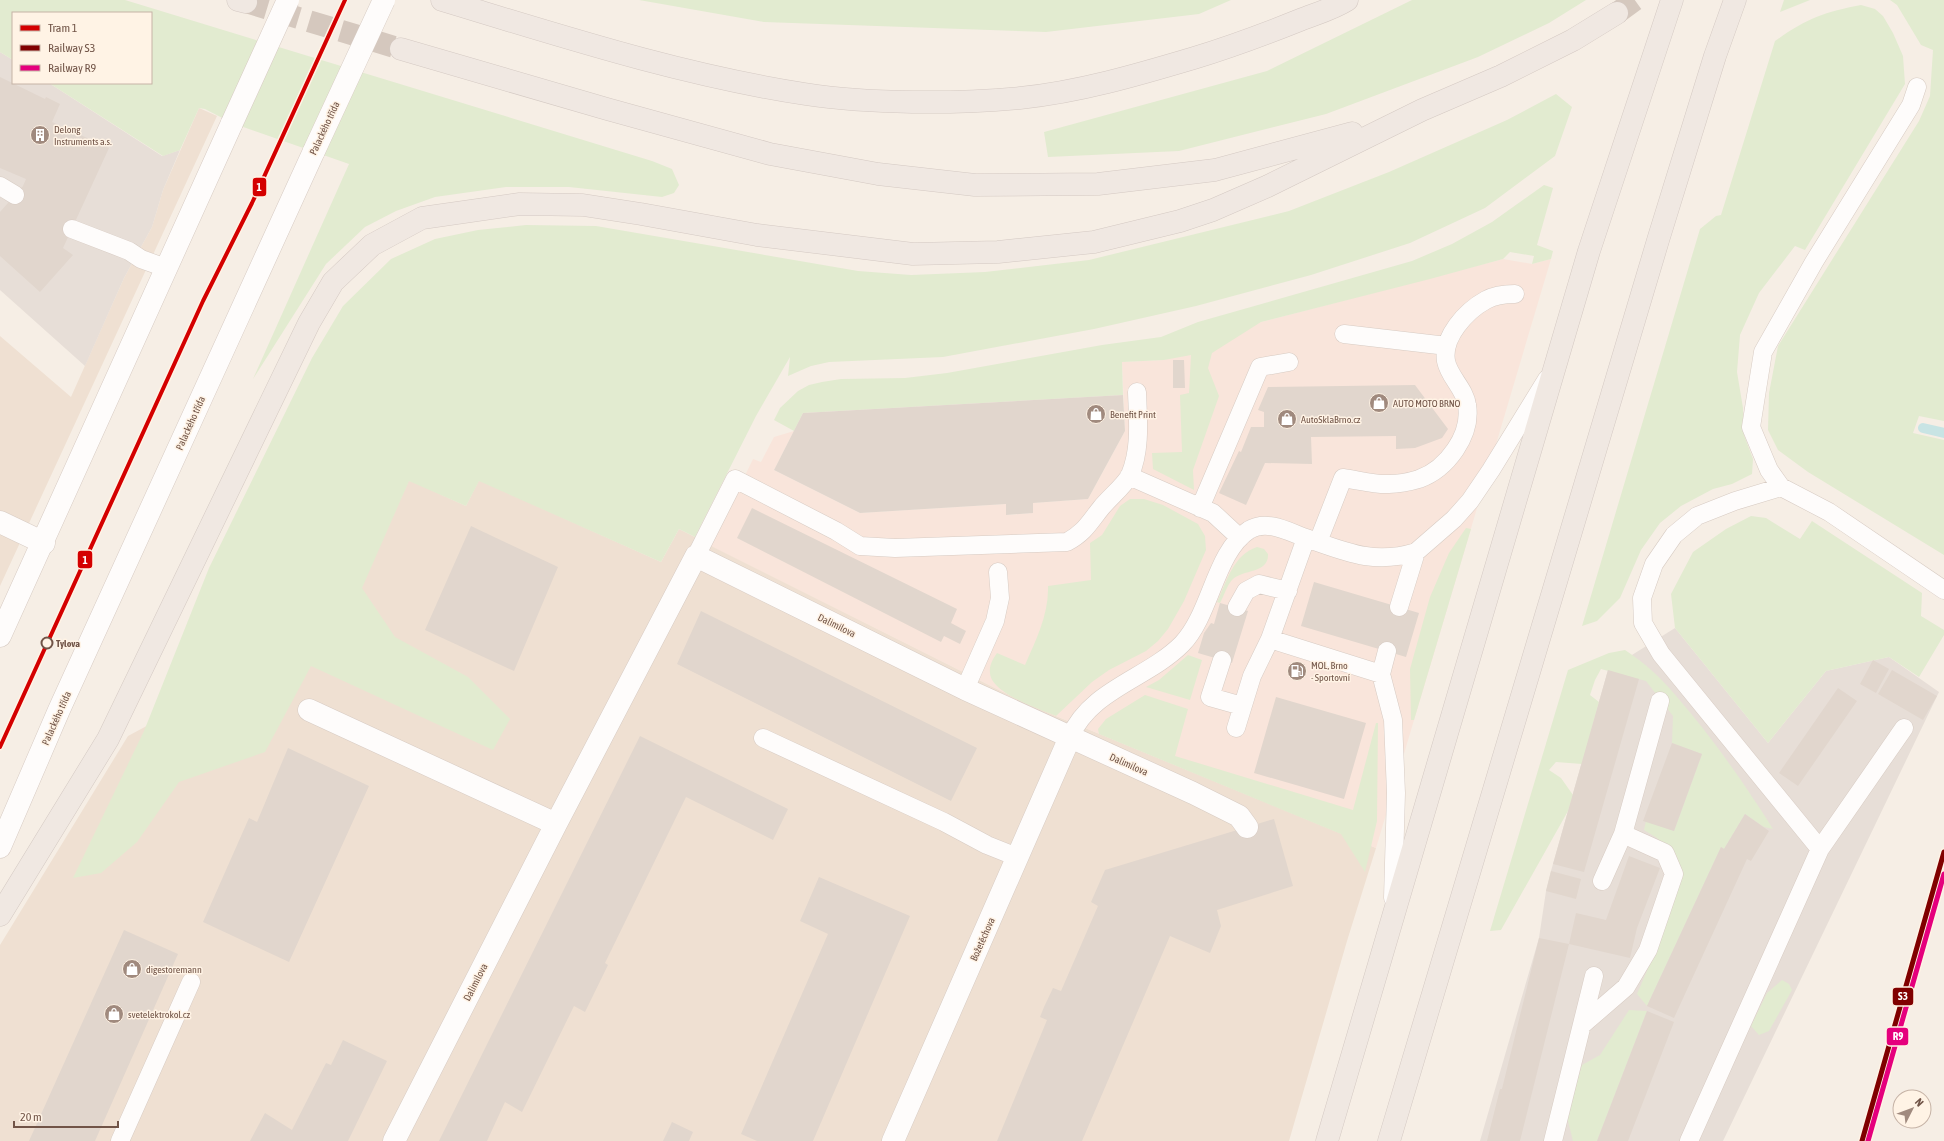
<svg xmlns="http://www.w3.org/2000/svg" width="1944" height="1141" viewBox="0 0 1944 1141" font-family="'Asap Condensed',sans-serif">
<style>
.residential{fill:#efe0d2}
.commercial{fill:#f9e5db}
.industrial{fill:#e7ded7}
.green{fill:#e2ebd0}
.lines{fill:none;stroke-linecap:round;stroke-linejoin:round}
.stream{stroke:#c8e4e4;stroke-width:10}
.building{fill:#e1d6cd}
.trunk-tunnel{stroke:#d5c8be;stroke-width:22;stroke-dasharray:22 11;stroke-linecap:butt}
.service-casing{stroke:#d7cbc3;stroke-width:19}
.minor-casing{stroke:#d7cbc3;stroke-width:23}
.tertiary-casing{stroke:#d7cbc3;stroke-width:23}
.trunk-casing{stroke:#d4c9c3;stroke-width:23}
.service{stroke:#fefcfb;stroke-width:18}
.minor{stroke:#fefcfb;stroke-width:22}
.tertiary{stroke:#fefcfb;stroke-width:22}
.trunk{stroke:#f0e8e2;stroke-width:22}
.tertiary-bridge-casing{stroke:#d7cbc3;stroke-width:23;stroke-linecap:butt}
.tertiary-bridge{stroke:#fefcfb;stroke-width:22}
.rail-1-casing{stroke:#fff3e5;stroke-width:8}
.rail-2-casing{stroke:#fff3e5;stroke-width:8}
.rail-1{stroke:#800000;stroke-width:5}
.rail-2{stroke:#e5007d;stroke-width:5}
.tram-1-casing{stroke:#fff3e5;stroke-width:7}
.tram-1{stroke:#d40000;stroke-width:4}
.stop-dot{fill:#fff3e5;stroke:#715447;stroke-width:2}
.labels{text-anchor:middle;stroke-width:3;stroke-linejoin:round;paint-order:stroke}
.street-label{font-size:10px;fill:#715447;stroke:#fff3e5}
.poi-label{font-size:10px;fill:#715447;stroke:#fff3e5;text-anchor:start}
.stop-label{font-size:10px;font-weight:bold;fill:#715447;stroke:#fff3e5;text-anchor:start}
.line-badge{stroke:#fff3e5;stroke-width:1.5}
.badge-label{font-size:11px;text-anchor:middle;font-weight:bold;fill:#fff}
</style>
<rect width="100%" height="100%" fill="#f6eee5"/>
<path class="residential" d="M199,108L217,116L0,586V336L71,397L124,278L152,227L163,190Z
M409,480L466,506L479,480L661,562L679,529L1001,691L1056,716L1376,848L1347,941L1289,1141H0V945L128,736L154,722L356,599Z"/>
<path class="commercial" d="M1503,259L1532,264L1551,259L1376,848L1056,716L1001,691L711,546L753,459L761,462L774,437L794,431L774,470L860,513L1006,504L1007,515L1033,513V503L1088,499L1125,431L1122,362L1164,360L1261,322Z"/>
<path class="industrial" d="M0,52L13,60V83H49L162,156L180,150L163,190L152,227L124,278L85,366L0,290Z
M1675,628L1768,743L1826,671L1889,657L1939,692L1723,1141H1480L1539,938L1546,891L1551,871L1608,670Z"/>
<path class="green" d="M0,0H125L652,161L672,169L679,185L674,193L662,197L569,187H506L435,197L396,211L365,227L326,264L253,379L349,164L232,123L205,109L199,108L180,150L163,156L49,83H151V13H13V60L0,52Z
M639,0H1231L1199,14L1046,32L764,22Z
M1412,0H1586L1549,23L1478,57L1326,114L1179,151L1048,157L1044,132L1267,71Z
M1784,0H1810L1780,12Z
M1890,0H1944V421L1919,416L1913,433L1944,440V555L1808,472L1778,450L1768,430L1769,393L1778,346L1919,121L1930,96L1933,50L1921,45L1897,5Z
M1861,5L1875,9L1883,16L1893,33L1903,56L1905,84L1805,250L1795,246L1759,293L1740,335L1737,372L1743,408L1744,435L1753,459L1752,474L1732,484L1713,489L1681,506L1660,523L1641,550L1620,598L1597,621L1582,626L1700,229L1716,216L1721,215L1775,41C1806,19 1824,12 1861,5Z
M1556,94L1572,107L1555,156L1485,208L1410,243L1311,275L1196,306L1094,329L943,357L829,362L811,366L788,376L790,357L756,416L695,537L679,529L661,562L479,481L466,506L409,481L362,588L395,637L468,677L510,719L493,750L311,666L265,752L179,782L137,842L101,873L73,878L144,731L209,568L312,358L343,306L391,259L435,239L478,230L526,225L596,226L858,271L911,275L985,272L1089,260L1289,211L1389,172L1507,120Z
M1544,185L1553,188L1537,245L1553,251L1551,259L1532,264L1534,256L1510,252L1503,259L1430,279L1261,322L1212,353L1208,368L1219,396L1193,470L1194,490L1153,469L1152,453L1182,452L1180,395L1189,393L1191,355L1164,360L1122,362L1123,395L803,413L794,431L774,420L780,408L798,391L809,385L822,382L841,379L905,378L947,373L1102,345L1161,337L1198,322L1412,261L1452,244L1492,222Z
M1130,499H1144L1163,505L1198,524L1205,536L1206,550L1184,601L1168,629L1158,641L1146,651L1109,670L1092,682L1056,716C1039,709 991,693 990,673C989,665 993,659 997,653L1025,665C1036,640 1049,614 1048,586L1091,580L1090,543L1102,535L1120,506Z
M1751,516L1766,518L1800,539L1812,521L1922,593L1921,616L1944,630V635L1919,677L1889,657L1826,671L1768,743L1675,628L1671,594L1693,552L1726,529Z
M1466,528L1471,529L1414,720H1411L1410,669L1430,597L1449,553Z
M1257,547L1264,549L1268,554C1269,574 1243,569 1232,580C1227,585 1224,596 1220,603L1217,602C1227,581 1233,555 1257,547Z
M1625,650C1655,670 1670,688 1693,716C1722,752 1748,789 1773,829L1764,827L1745,814L1724,849L1721,847L1647,1006L1637,994L1655,952L1676,857L1657,838L1644,830L1646,821L1674,831L1702,754L1672,743L1673,716L1646,681L1601,669L1595,680L1590,695L1599,702L1582,764L1556,762L1549,770L1561,778L1573,795L1568,811L1501,930L1490,931L1568,670L1609,653Z
M1188,655L1202,660L1190,700L1146,687L1159,680Z
M1145,695L1188,709L1175,756L1353,810L1376,723H1378L1377,821L1365,872L1341,834L1099,734L1098,729L1106,719Z
M1782,980L1789,984L1792,990L1769,1031L1759,1035L1751,1026L1767,993Z
M1629,1010L1647,1011L1597,1141H1573L1567,1117L1582,1065L1600,1055Z"/>
<g class="lines">
<path class="stream" d="M1923,428L1944,433"/>
</g>
<path class="building" d="M0,77L45,99L46,97L60,104L52,122L109,148L63,248L73,255L40,292L0,256V212L23,186L26,179L0,168Z
M1173,360H1184L1185,388H1173Z
M1415,385L1448,429L1442,438L1415,448L1396,449V436L1311,437L1312,464L1265,463L1246,505L1219,493L1239,451L1241,452L1251,427H1264V412L1258,410L1268,387Z
M1123,395L1125,431L1088,499L1033,503V513L1006,515V504L860,513L774,470L803,413Z
M752,508L957,609L951,623L966,631L960,644L944,636L941,642L737,538Z
M471,526L558,567L514,671L425,630Z
M1314,582L1419,613L1406,657L1301,626Z
M1220,603L1248,611L1232,663L1198,653L1204,633L1211,623L1214,624Z
M701,611L977,748L951,801L677,664Z
M1873,660L1889,669L1876,693L1860,684Z
M1608,670L1639,679L1584,872L1553,864Z
M1892,670L1937,696L1923,720L1878,694Z
M1838,688L1857,701L1798,786L1779,773Z
M1276,697L1366,723L1344,799L1254,773Z
M640,736L788,809L773,840L686,797L605,963L608,965L585,1012L574,1006L522,1112L505,1102L487,1141H439Z
M1672,743L1702,754L1674,831L1643,821Z
M288,748L369,786L289,962L203,922L249,818L257,822Z
M1745,814L1769,831L1751,861L1747,859L1674,1018L1647,1006L1721,847L1724,849Z
M1274,819L1293,886L1217,910L1221,926L1210,953L1170,936L1082,1141H997L1047,1020L1040,1017L1044,1007L1053,988L1061,991L1098,906L1091,902L1105,870Z
M1629,856L1660,868L1637,928L1630,958L1569,944L1576,913L1606,920Z
M1551,871L1581,879L1576,899L1546,891Z
M819,877L910,916L813,1141H757L741,1134L828,934L800,921Z
M124,930L178,954L95,1141H29Z
M1539,938L1569,944L1520,1141H1487L1500,1089H1502Z
M1647,1011L1674,1022L1628,1141H1597Z
M343,1040L387,1061L348,1141H250L265,1113L292,1130L326,1063L331,1065Z
M672,1122L693,1132L689,1141H663Z"/>
<g class="lines">
<path class="trunk-tunnel" d="M246,2L401,49
M1617,13L1635,0"/>
<g class="service-casing">
<path id="service" d="M1917,87L1911,105L1814,262L1763,352L1751,427L1769,470L1781,487L1829,512L1944,590
M0,186L15,195
M72,229L129,251L141,259L166,268
M1344,334L1447,346
M1129,476L1213,513L1240,538
M1781,487L1735,501L1697,516L1674,535L1654,564L1642,598L1643,623L1661,654L1820,849
M1200,508L1260,367L1289,362
M1318,542L1343,478C1358,480 1375,485 1389,484C1398,484 1409,482 1419,479C1447,469 1472,435 1467,405C1465,389 1449,377 1446,361C1442,337 1466,311 1486,300C1495,295 1505,294 1515,294
M696,556L735,479L836,531L860,546L895,548L1067,542C1085,532 1089,523 1101,508C1109,498 1125,485 1130,475C1141,449 1138,420 1137,392
M1237,607L1246,591L1259,584L1288,591
M1399,607L1416,552L1454,519L1470,501L1491,470L1547,379
M1387,651L1381,674L1393,720L1396,793L1393,898
M1222,660L1210,697L1242,706
M1381,674L1270,639L1306,538C1346,552 1374,565 1416,552
M965,689L995,621L1000,598L998,572
M1236,728L1252,676L1270,639
M1070,737C1091,689 1147,679 1182,644C1211,614 1215,552 1249,530C1267,519 1289,532 1306,538
M763,738L944,822L987,845L1017,857
M1602,881L1623,834L1660,701
M1582,1025L1626,987L1648,950L1674,874L1665,853L1623,834
M120,1141L191,982
M1553,1141L1594,976
M1689,1141L1820,849L1904,728"/>
</g>
<g class="minor-casing">
<path id="minor" d="M0,522L44,543
M309,710L556,824
M394,1141L556,824L696,556L965,689L1193,793L1239,816L1247,827
M893,1141L1070,737"/>
</g>
<g class="tertiary-casing">
<path id="tertiary" d="M0,636L232,123
M0,847L59,710L314,151"/>
</g>
<g class="trunk-casing">
<path id="trunk" d="M238,0L246,2
M442,0C561,36 681,75 805,94C870,104 954,104 1020,98C1079,92 1137,75 1194,58C1230,47 1265,34 1300,20C1315,14 1333,9 1347,0
M401,49L607,109L770,154L878,174L975,185L1098,184L1215,170L1352,133
M0,915L108,739L309,323L333,282L372,245L422,218L520,204L583,205L641,214L757,235L913,254L998,252L1094,242L1180,221L1213,210L1268,186L1422,110L1501,76L1573,40L1617,13
M1327,1141L1589,251L1672,0
M1389,1141L1659,237L1715,56L1735,0"/>
</g>
<use href="#service" class="service"/>
<use href="#minor" class="minor"/>
<use href="#tertiary" class="tertiary"/>
<use href="#trunk" class="trunk"/>
<g class="tertiary-bridge-casing">
<path id="tertiary-bridge" d="M232,123L288,0
M314,151L384,0"/>
</g>
<use href="#tertiary-bridge" class="tertiary-bridge"/>
<g class="rail-1-casing">
<path id="rail-1" d="M1862,1141L1944,852"/>
</g>
<g class="rail-2-casing">
<path id="rail-2" d="M1868,1141L1944,874"/>
</g>
<use href="#rail-1" class="rail-1"/>
<use href="#rail-2" class="rail-2"/>
<g class="tram-1-casing">
<path id="tram-1" d="M0,747L203,301L252,203L345,0"/>
</g>
<use href="#tram-1" class="tram-1"/>
</g>
<defs>
<g id="building-disc" transform="scale(1)"><circle r="9.5" fill="#a08a7e" stroke="#fff3e5"/><path d="M-4-6H4V6H1V3H-1V6H-4ZM-2.5-4.3h1.7v1.8h-1.7ZM.8-4.3h1.7v1.8H.8ZM-2.5-1h1.7V.8h-1.7ZM.8-1h1.7V.8H.8Z" fill="#fff"/></g>
<g id="shop-disc" transform="scale(1)"><circle r="9.5" fill="#a08a7e" stroke="#fff3e5"/><path d="M-5-2.5h2.3a2.7 3.5 0 0 1 5.4 0H5L5.5 6h-11ZM-1.5-2.5h3a1.5 2.3 0 0 0-3 0Z" fill="#fff"/></g>
<g id="fuel-disc" transform="scale(1)"><circle r="9.5" fill="#a08a7e" stroke="#fff3e5"/><path d="M-5.5-6h7V0h2V4h1.3V-2.5L3-4.5l.8-.8L6-3V5H2.5V1h-1V6h-7ZM-4.2-4.7v3.2H.2V-4.7Z" fill="#fff"/></g>
</defs>
<g fill-rule="evenodd">
<use href="#building-disc" x="40" y="135"/>
<use href="#shop-disc" x="1379" y="403"/>
<use href="#shop-disc" x="1096" y="414"/>
<use href="#shop-disc" x="1287" y="419"/>
<use href="#fuel-disc" x="1297" y="671"/>
<use href="#shop-disc" x="132" y="969"/>
<use href="#shop-disc" x="114" y="1014"/>
</g>
<circle class="stop-dot" cx="47" cy="643" r="5.5"/>
<g class="labels">
<g class="street-label">
<text transform="translate(324 128) rotate(-65)" y="4">Palackého třída</text>
<text transform="translate(190 423) rotate(-66)" y="4">Palackého třída</text>
<text transform="translate(837 625) rotate(26)" y="4">Dalimilova</text>
<text transform="translate(56 718) rotate(-66)" y="4">Palackého třída</text>
<text transform="translate(1129 764) rotate(24)" y="4">Dalimilova</text>
<text transform="translate(982 939) rotate(-66)" y="4">Božetěchova</text>
<text transform="translate(475 982) rotate(-63)" y="4">Dalimilova</text>
</g>
<g class="poi-label">
<text x="54" y="133">Delong<tspan x="54" dy="12">Instruments a.s.</tspan></text>
<text x="1393" y="407">AUTO MOTO BRNO</text>
<text x="1110" y="418">Benefit Print</text>
<text x="1301" y="423">AutoSklaBrno.cz</text>
<text x="1311" y="669">MOL, Brno<tspan x="1311" dy="12">- Sportovní</tspan></text>
<text x="146" y="973">digestoremann</text>
<text x="128" y="1018">svetelektrokol.cz</text>
</g>
<g class="stop-label">
<text x="56" y="647">Tylova</text>
</g>
</g>
<g class="line-badge">
<rect x="252" y="177" width="15" height="20" rx="4" fill="#d40000"/>
<rect x="77" y="550" width="16" height="19" rx="4" fill="#d40000"/>
<rect x="1892" y="987" width="22" height="19" rx="4" fill="#800000"/>
<rect x="1886" y="1027" width="23" height="19" rx="4" fill="#e5007d"/>
</g>
<g class="badge-label">
<text x="259" y="191">1</text>
<text x="85" y="564">1</text>
<text x="1903" y="1000">S3</text>
<text x="1898" y="1040">R9</text>
</g>
<rect x="12" y="12" width="140" height="72" fill="#fff3e5" stroke="#c6b3a6"/>
<rect x="20" y="25" width="20" height="6" fill="#d40000" stroke="#c6b3a6"/>
<text x="48" y="32" font-size="12" fill="#715447">Tram 1</text>
<rect x="20" y="45" width="20" height="6" fill="#800000" stroke="#c6b3a6"/>
<text x="48" y="52" font-size="12" fill="#715447">Railway S3</text>
<rect x="20" y="65" width="20" height="6" fill="#e5007d" stroke="#c6b3a6"/>
<text x="48" y="72" font-size="12" fill="#715447">Railway R9</text>
<g transform="translate(1912 1109) rotate(48)"><circle r="19" fill="#fff3e5" stroke="#c6b3a6"/>
<path d="M0-3L7 15L0 10L-7 15Z" fill="#a08a7e"/>
<text y="-6" font-size="11" font-weight="bold" text-anchor="middle" fill="#715447">N</text>
</g>
<path d="M14 1121v6h104v-6" fill="none" stroke="#715447" stroke-width="2"/>
<text x="20" y="1121" font-size="12" fill="#715447" stroke="#fff3e5" stroke-width="3" paint-order="stroke">20 m</text>
</svg>
